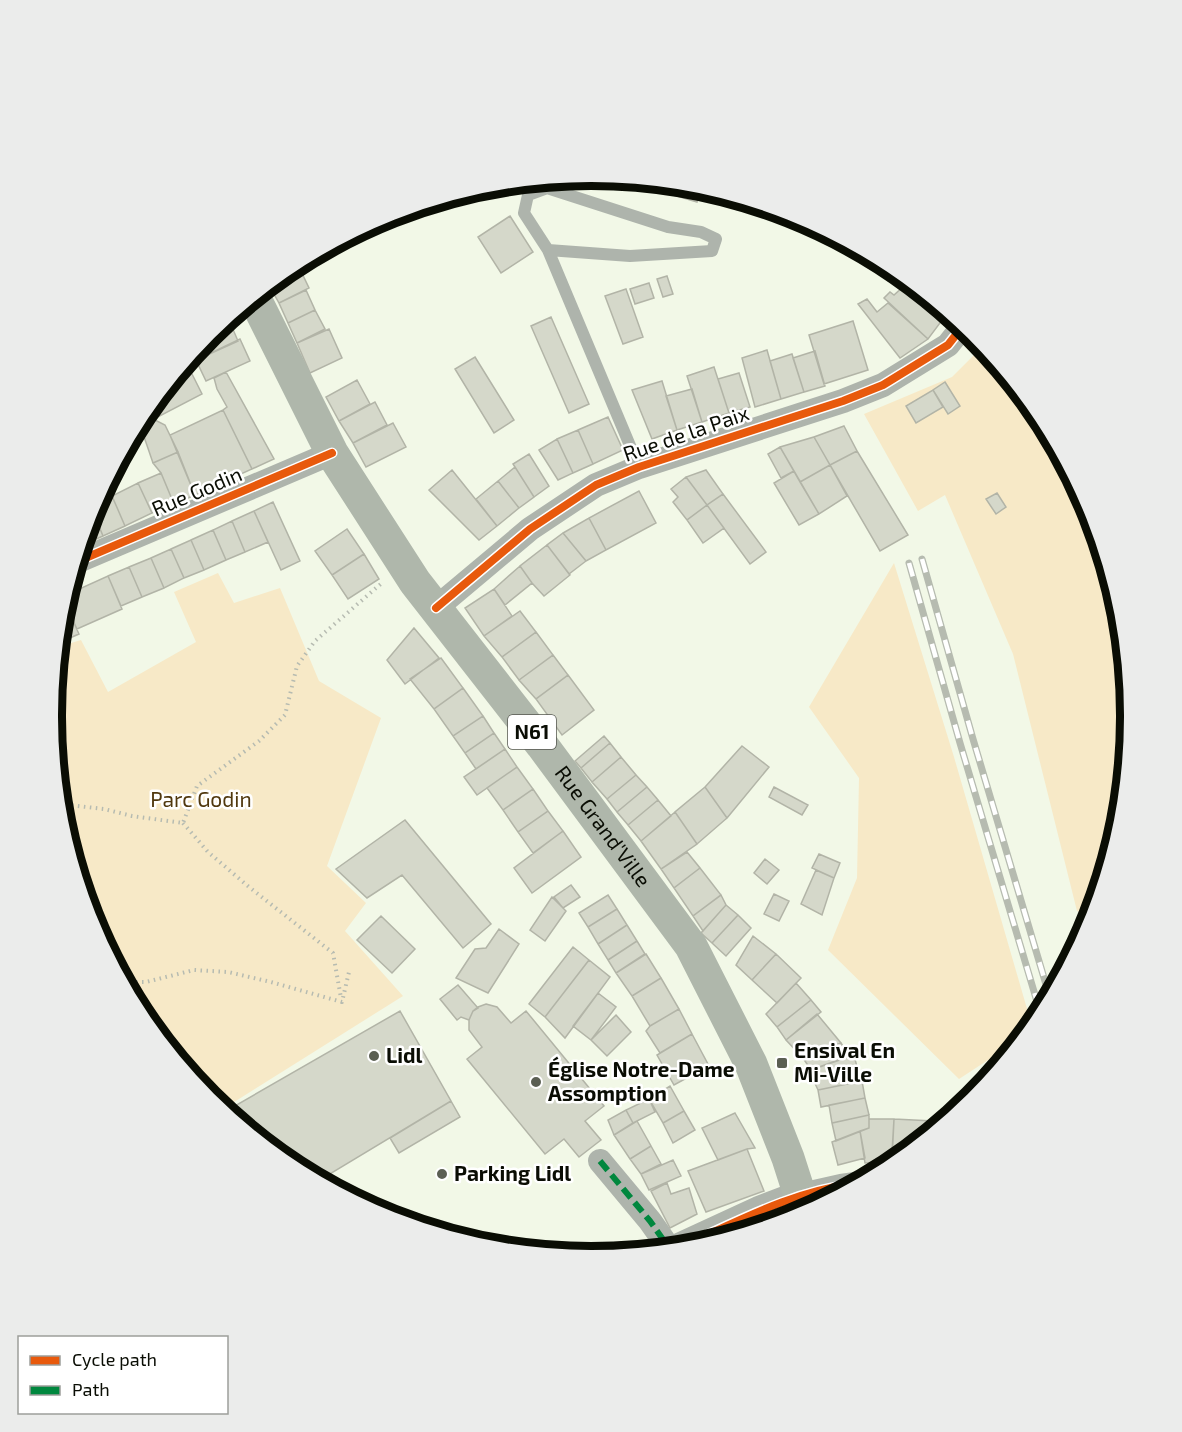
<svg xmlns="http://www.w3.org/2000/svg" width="1182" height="1432" viewBox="0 0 1182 1432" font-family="'Exo 2',sans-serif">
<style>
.green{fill:#f7e9c7}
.building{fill:#d5d8ca;stroke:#b2b4a7;stroke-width:1.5}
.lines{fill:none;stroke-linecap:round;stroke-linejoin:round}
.path{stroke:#b6bbb1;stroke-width:4;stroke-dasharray:1.5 4.5;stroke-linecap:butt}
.service{stroke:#aeb4ac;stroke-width:12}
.minor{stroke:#aeb4ac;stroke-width:24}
.tertiary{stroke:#aeb4ac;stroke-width:30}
.primary{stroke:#afb7ab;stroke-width:33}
.rail-casing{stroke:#b6bbb0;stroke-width:7}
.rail{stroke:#fff;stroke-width:4.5;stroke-dasharray:14;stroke-linecap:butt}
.quiet{stroke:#00873e;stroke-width:6;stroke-dasharray:12 6;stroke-linecap:butt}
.cycleway-casing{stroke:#fff;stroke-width:11}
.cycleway{stroke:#e8590c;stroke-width:8}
.poi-dot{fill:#5b5f53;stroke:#fff;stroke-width:2}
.labels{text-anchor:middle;stroke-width:5;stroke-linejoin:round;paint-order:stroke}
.shield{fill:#fff;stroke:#54564f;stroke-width:1.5}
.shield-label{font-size:20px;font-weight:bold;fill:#0a0d04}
.street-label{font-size:21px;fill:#0a0d04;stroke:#fff}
.park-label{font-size:21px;fill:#50380e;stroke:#fff}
.poi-label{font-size:21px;font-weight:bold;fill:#0a0d04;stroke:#fff;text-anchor:start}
.rim{fill:none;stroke:#0a0d04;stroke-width:8}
</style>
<rect width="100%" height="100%" fill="#f2f8e7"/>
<path class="green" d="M983,346L1040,416L1090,510L1121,611L1131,716L1121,822L1091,917L1077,911L1013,654L945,495L918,511L864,414L952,377Z
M894,563L954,757L1032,1026L1010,1053L1008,1047L959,1079L828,950L857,878L859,778L809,707Z
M218,573L234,603L280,588L319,681L381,718L327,866L366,903L345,931L403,996L223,1109L209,1098L142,1016L92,922L61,821L54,750L66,745L51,716L58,647L81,640L108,692L196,642L174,592Z"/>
<path class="building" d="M643,181L697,186L701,188L697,202L644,186L642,184Z
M510,216L533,252L501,273L478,237Z
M299,267L309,288L279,303L269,285L281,275Z
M900,274L947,313L946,315L896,280Z
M667,276L673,294L663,297L657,279Z
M649,283L654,298L635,304L630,289Z
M904,286L946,315L928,339L884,298L890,292L894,295Z
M626,289L643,337L623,344L605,296Z
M306,290L315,310L288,323L279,303Z
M867,299L877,312L888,303L928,339L900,358L858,304Z
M315,310L325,329L297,343L288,323Z
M551,317L589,404L569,413L531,326Z
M229,320L238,341L194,361L191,356L209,334Z
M853,321L868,370L824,384L809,335Z
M329,329L342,358L310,373L297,343Z
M240,339L250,361L206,381L196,360Z
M767,350L781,399L755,407L742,358Z
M815,351L825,386L804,392L793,358Z
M792,354L804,392L781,399L770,361Z
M475,357L514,420L494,433L455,369Z
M714,367L729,413L702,422L687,376Z
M189,368L202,394L154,419L143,414L175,375Z
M226,372L274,459L252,469L223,410L227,407L217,389L214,378Z
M739,373L750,407L729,413L718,379Z
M357,380L370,404L339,421L326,397Z
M662,381L677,430L652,439L632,390Z
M945,382L960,406L948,414L933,390Z
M692,389L702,422L677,430L666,396Z
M933,390L943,407L916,423L906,406Z
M375,402L387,425L353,443L339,421Z
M223,410L252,469L195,495L170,435Z
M143,414L165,425L178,452L153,463L139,422Z
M608,417L623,450L593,464L578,430Z
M393,423L406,447L366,467L353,443Z
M844,426L857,451L830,465L814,437Z
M578,430L593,464L573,473L557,439Z
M814,437L830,465L800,482L780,447Z
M557,439L573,473L558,480L539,450Z
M780,447L794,471L781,478L768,454Z
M857,451L908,535L880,551L830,465Z
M178,452L195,495L174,504L161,473L153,463Z
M529,454L549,486L534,497L513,464Z
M830,465L847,496L819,514L800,482Z
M515,467L534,497L519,508L498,481Z
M452,470L497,526L479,540L429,490Z
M706,470L723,494L707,505L686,477Z
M794,471L819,514L799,525L774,483Z
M161,473L174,504L152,513L138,483Z
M686,477L707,505L687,520L673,502L678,497L671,489Z
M498,481L519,508L497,526L476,499Z
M138,483L152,513L125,526L112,496Z
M639,491L656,523L606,550L589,518Z
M997,493L1006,507L996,514L986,499Z
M723,494L766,552L750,564L707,505Z
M112,496L125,526L103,536L92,509L96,502Z
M273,502L300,561L281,570L254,511Z
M707,505L724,528L703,543L687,520Z
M92,509L103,536L82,545V544Z
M254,511L268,542L245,552L232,521Z
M589,518L606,550L586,561L563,533Z
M232,521L245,552L226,560L213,530Z
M347,529L364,554L332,575L315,551Z
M213,530L226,560L204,570L191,540Z
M563,533L586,561L569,574L547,545Z
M191,540L204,570L184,578L171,549Z
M547,545L570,575L544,596L532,583L520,566Z
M171,549L184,578L164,588L151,558Z
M364,554L379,579L348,599L332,575Z
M151,558L164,588L142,597L129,567Z
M520,566L532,583L505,605L494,589Z
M129,567L142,597L121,606L108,576Z
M108,576L122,609L77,629L64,601L66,595Z
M494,589L512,616L484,636L465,608Z
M64,601L79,634L58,643L61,610Z
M520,611L536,632L502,657L484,636Z
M414,628L439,658L405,684L387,660Z
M536,632L553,655L519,680L502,657Z
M553,655L568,675L536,699L519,680Z
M441,658L463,688L434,709L410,679Z
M568,675L594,710L562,735L536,699Z
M463,688L483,716L453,736L434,709Z
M483,716L494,733L465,753L453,736Z
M494,733L505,749L476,769L465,753Z
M604,736L610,743L581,768L575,761Z
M610,743L621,757L592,782L581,768Z
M742,746L769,767L727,818L705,787Z
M505,749L517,767L477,795L464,777Z
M621,757L636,775L607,799L592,782Z
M517,767L533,789L503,810L487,788Z
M636,775L647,787L617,812L607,799Z
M647,787L658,800L628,825L617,812Z
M705,787L727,818L697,844L675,812Z
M774,787L808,805L802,815L769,797Z
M533,789L548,811L518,832L503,810Z
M658,800L671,816L641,841L628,825Z
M548,811L563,831L533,853L518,832Z
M675,812L697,844L661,869L641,841Z
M405,820L491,924L463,948L402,875L367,898L336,869Z
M563,831L581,857L532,893L514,868Z
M687,852L700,868L674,888L661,869Z
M819,854L840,863L834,878L812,868Z
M765,859L779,870L767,884L754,873Z
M700,868L721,895L693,916L674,888Z
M816,870L834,878L822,915L801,904Z
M571,885L580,897L563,908L554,897Z
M774,894L789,901L779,921L764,914Z
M608,895L617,909L588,927L579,913Z
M721,895L726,905L703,931L693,916Z
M552,897L566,911L545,941L530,930Z
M726,905L738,915L712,943L701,933Z
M617,909L627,925L598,944L588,927Z
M738,915L751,928L726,956L712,943Z
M381,916L415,949L392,973L357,940Z
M627,925L637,941L608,960L598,944Z
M499,929L519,944L488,993L456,978L475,949L486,948Z
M753,936L776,954L752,980L736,965Z
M637,941L645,954L616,973L608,960Z
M573,947L589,960L545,1017L529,1004Z
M646,954L661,978L632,996L616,973Z
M776,954L801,978L777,1003L752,980Z
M589,960L610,977L565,1038L545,1017Z
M661,978L679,1009L650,1026L632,996Z
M796,983L811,1000L777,1027L766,1014Z
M458,985L478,1008L473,1011L469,1020L461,1017L457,1020L440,999Z
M598,993L616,1007L591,1040L573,1026Z
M811,1000L821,1012L786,1040L777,1027Z
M486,1004L497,1007L511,1023L526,1011L604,1106L585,1121L601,1140L579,1157L564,1139L545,1154L467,1059L482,1047L469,1030V1020L473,1011L478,1007Z
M679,1009L692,1034L660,1053L646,1031L650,1026Z
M400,1011L451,1101L320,1180L291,1165L244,1127L233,1107Z
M817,1014L841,1043L803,1058L786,1040Z
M616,1015L631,1032L607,1056L591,1040Z
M692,1034L709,1066L674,1085L657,1055Z
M841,1043L849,1056L811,1070L803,1058Z
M854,1055L857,1067L813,1079L811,1070Z
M857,1067L862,1081L818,1090L813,1079Z
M862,1081L865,1098L821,1107L818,1090Z
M670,1086L684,1111L663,1123L649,1099Z
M865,1098L869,1115L832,1123L829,1105Z
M649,1099L655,1112L633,1123L626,1110Z
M451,1101L460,1117L399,1153L390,1138Z
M626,1110L633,1123L614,1135L608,1120Z
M684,1111L695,1130L673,1143L663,1123Z
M735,1113L755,1148L747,1149L718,1160L702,1128Z
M869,1115V1128L836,1141L832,1123Z
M869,1119H894L892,1161L865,1163L860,1131L869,1128Z
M894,1119L933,1121V1131L906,1153L892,1152Z
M637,1121L651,1146L630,1159L614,1135Z
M860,1131L865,1158L838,1165L832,1142Z
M651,1146L661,1164L641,1174L630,1159Z
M747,1149L764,1191L706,1212L688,1171Z
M673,1160L681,1176L649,1190L641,1174Z
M667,1183L671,1194L689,1188L697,1214L670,1228L651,1191Z"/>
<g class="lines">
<path class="path" d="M60,804L104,809L132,816L183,823L197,786L259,741L285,715L297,666L315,641L383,582
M183,823L208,852L249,887L333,953L341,998
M124,982H146L194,970L228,972L271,982L342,1002L349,972"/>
<path class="service" d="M548,250L630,256L712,251L716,239L701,232L668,227L547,188L528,195L524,213L548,250L639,467"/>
<path class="minor" d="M76,562L332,453
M436,608L530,529L596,485L639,467L843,401L883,385L948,345L963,326
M600,1161L650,1221L669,1248
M801,1195L841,1186L855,1184"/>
<path class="tertiary" d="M681,1247L759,1211L801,1195"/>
<path class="primary" id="s1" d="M254,297L332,453L415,582L542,745L691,946L751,1064L788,1158L805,1211"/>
<g class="rail-casing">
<path id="rail" d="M922,559L973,739L1050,998
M909,563L960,743L1041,1015"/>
</g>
<use href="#rail" class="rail"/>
<path class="quiet" d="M600,1161L650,1221L669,1248"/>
<g class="cycleway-casing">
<path id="cycleway" d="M76,562L332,453
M436,608L530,529L596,485L639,467L843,401L883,385L948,345L963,326
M681,1247C737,1222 793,1191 855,1184"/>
</g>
<use href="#cycleway" class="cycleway"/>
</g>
<g class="poi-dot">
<circle cx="374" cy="1056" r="6"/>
<rect x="776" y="1057" width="12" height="12" rx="3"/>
<circle cx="536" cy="1082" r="6"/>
<circle cx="442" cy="1174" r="6"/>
</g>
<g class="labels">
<rect class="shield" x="508" y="715" width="48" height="34" rx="4.5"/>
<g class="shield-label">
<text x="532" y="739">N61</text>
</g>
<g class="street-label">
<text transform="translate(686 434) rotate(-19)" y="7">Rue de la Paix</text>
<text transform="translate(197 492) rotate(-23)" y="7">Rue Godin</text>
<text dy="7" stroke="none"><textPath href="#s1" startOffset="636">Rue Grand'Ville</textPath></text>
</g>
<g class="park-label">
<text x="201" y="807">Parc Godin</text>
</g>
<g class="poi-label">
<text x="794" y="1058">Ensival En<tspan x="794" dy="24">Mi-Ville</tspan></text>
<text x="386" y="1063">Lidl</text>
<text x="548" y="1077">Église Notre-Dame<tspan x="548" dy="24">Assomption</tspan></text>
<text x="454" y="1181">Parking Lidl</text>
</g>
</g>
<path d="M0 0H1182V1432H0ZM591 186H591A529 529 0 0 1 1120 715V717A529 529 0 0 1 591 1246H591A529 529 0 0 1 62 717V715A529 529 0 0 1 591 186Z" fill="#ebeceb" fill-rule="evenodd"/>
<path class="rim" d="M591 186H591A529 529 0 0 1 1120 715V717A529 529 0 0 1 591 1246H591A529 529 0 0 1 62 717V715A529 529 0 0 1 591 186Z"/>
<rect x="18" y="1336" width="210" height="78" fill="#ffffff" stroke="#9d9e9b" stroke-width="1.5"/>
<rect x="30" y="1356" width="30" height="9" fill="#e8590c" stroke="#9d9e9b" stroke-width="1.5"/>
<text x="72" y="1366" font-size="18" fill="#0a0d04">Cycle path</text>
<rect x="30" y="1386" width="30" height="9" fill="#00873e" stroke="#9d9e9b" stroke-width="1.5"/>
<text x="72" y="1396" font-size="18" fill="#0a0d04">Path</text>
</svg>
